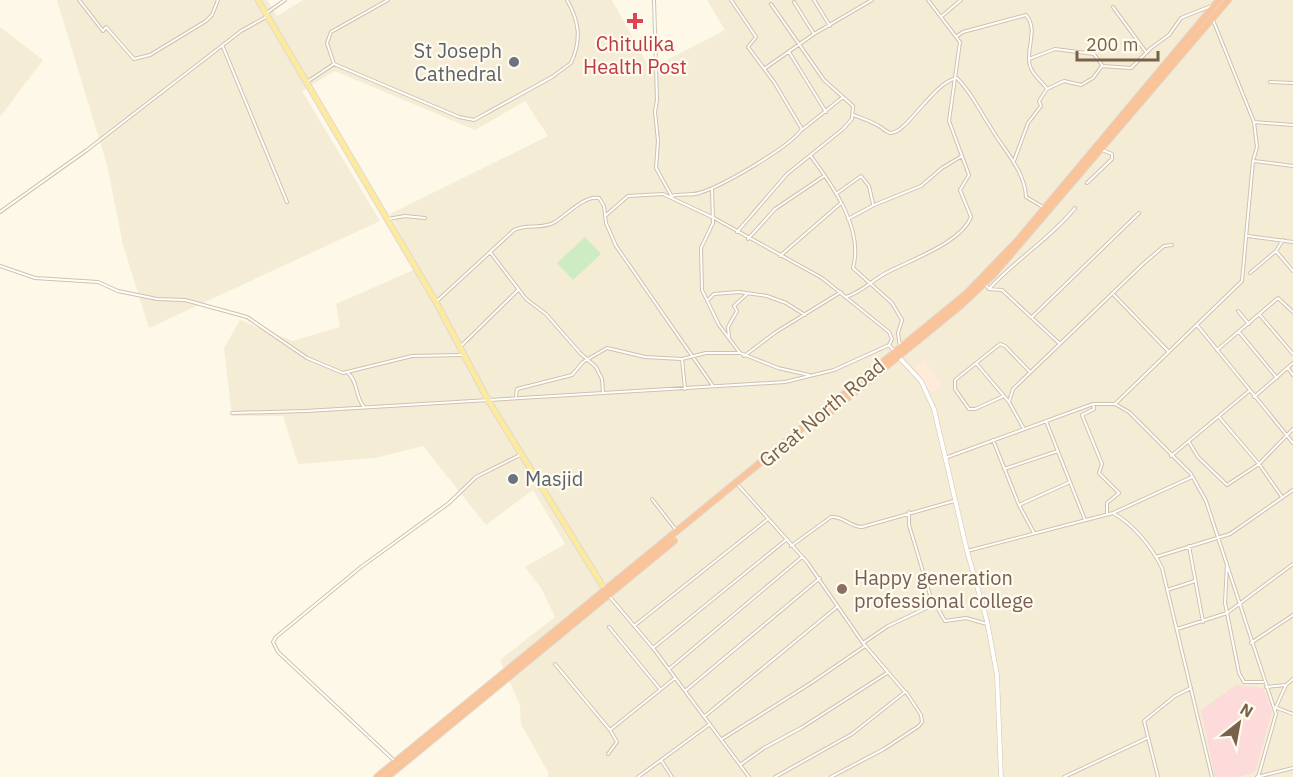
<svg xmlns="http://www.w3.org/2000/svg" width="1293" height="777" viewBox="0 0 1293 777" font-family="'IBM Plex Sans',sans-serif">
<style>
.residential{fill:#f5ecd5}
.commercial{fill:#feebda}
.medical{fill:#fcdbda}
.green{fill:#ceecc4}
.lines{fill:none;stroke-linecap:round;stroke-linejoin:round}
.street-casing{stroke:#d0c1ac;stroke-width:4}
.secondary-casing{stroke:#d3c3a9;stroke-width:5}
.primary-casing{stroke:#dfd9d4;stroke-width:7}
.highway-casing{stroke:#dfd9d4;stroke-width:8}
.street{stroke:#fff;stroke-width:2}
.secondary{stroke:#fff;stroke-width:4}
.primary{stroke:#feea9d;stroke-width:5}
.highway{stroke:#fac49b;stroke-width:6}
.health-dot{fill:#e0444e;stroke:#fffbee;stroke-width:2}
.worship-dot{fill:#6b7280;stroke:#fffbee;stroke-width:2}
.education-dot{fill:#8d6e63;stroke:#fffbee;stroke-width:2}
.labels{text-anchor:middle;stroke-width:4.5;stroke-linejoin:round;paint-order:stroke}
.health-label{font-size:20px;fill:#be3a42;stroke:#fffbee}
.worship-label{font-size:20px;fill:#5b616d;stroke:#fffbee;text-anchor:end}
.street-label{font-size:20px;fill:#79624a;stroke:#fffbee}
.education-label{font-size:20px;fill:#785e54;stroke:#fffbee;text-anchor:start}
</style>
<rect width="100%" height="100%" fill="#fdf8e7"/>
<path class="residential" d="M57,0H267L277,16L303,0H612L650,69L725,30L707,0H680H1293V777H546L549,774L521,724L520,705L500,660L555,617L541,588L525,567L565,544L533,490L486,525L423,446L375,458L298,464L283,416H232L224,348L240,320L292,341L340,327L336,304L418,268L390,214L548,136L525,101L475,130L335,71L302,91L380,221L149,328L123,245L107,165Z
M0,27L43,60L0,117Z"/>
<path class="commercial" d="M925,360L942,387L931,393L914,367Z"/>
<path class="medical" d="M1236,685L1263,688L1272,712L1255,772L1239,777H1215L1201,710Z"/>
<path class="green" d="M585,237L601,254L573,280L557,263Z"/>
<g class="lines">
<g class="street-casing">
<path id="street" d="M79,0L103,31L106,27L134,59L150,55L206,21L212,15L218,0
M654,0L657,100L655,112L658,141L656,168L671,195
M814,0L830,26
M794,2L814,34
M1113,7L1146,52
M268,12L285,0
M942,16L961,0
M957,36L963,32L1026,15C1039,30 1025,49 1030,66C1033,76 1042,81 1047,89
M223,47L287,202
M789,52L826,112
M1029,59L1055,49L1094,54L1102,65
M334,64L459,117L474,120L552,77L571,63C582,39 579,21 567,0
M764,69L814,34L872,0
M307,82L334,64L327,43L331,32L388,0
M1270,82L1293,83
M853,115C864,119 872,121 882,128C883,129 888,132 890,133C906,135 933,82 957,78C972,93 979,110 991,128C1004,150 1025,171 1026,197L1043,207
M1254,122L1293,125
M803,129L843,97
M810,155C833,186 864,229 853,268L892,303L902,320L898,333L900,347
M1014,161L1028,123L1041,106L1039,101L1047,89L1064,81L1081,85L1093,78L1102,66L1131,68L1151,48L1169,35L1181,18L1211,6
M1254,161L1293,166
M1087,183L1112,159V154L1102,150
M712,189L713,223L701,248L702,290L719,325L740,353
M836,194L861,176L869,186L873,204
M672,196C681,193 690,196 699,193C721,187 790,147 802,129L774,82L748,47L756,37L731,0
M0,212L87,150L241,31L266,17
M605,216L628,196L663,194L714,218L822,278L889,332L892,339L889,345
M388,219L405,216L425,218
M848,219L874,205L921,186L942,168L962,156
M737,232L787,174L843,129L852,119L853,106L824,80L771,4
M1248,236L1293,242
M748,239L775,209L824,176
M1276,251L1293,271
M490,252L526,299L546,314L580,353L596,367L602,379L603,392
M780,256L841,203
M0,266L35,278L98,282L118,291L157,299L185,300L247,317L307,358L343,373L412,356L462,355
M1250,273L1276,251L1283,240
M985,284L989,289L1002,290L1060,344
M989,289C1016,259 1050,239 1075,208
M1114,295L1168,351
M846,297C862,292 871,281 886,273C910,260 961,243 971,217L960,190L969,175L949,121L960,42L928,0
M708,300L714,294L739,292L767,296L786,303L805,315
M437,301L514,230C527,223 542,230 555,222C567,215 584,195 599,198L604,206L606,223L616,246L713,386
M1238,311L1249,324
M1259,314L1293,354
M1032,317L1139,213
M1197,325L1293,443
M1239,332L1277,378
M729,338L728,327L737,311L734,306L747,294
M460,347L518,290
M1217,350L1278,298L1293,312
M744,356L776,332L841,292
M682,359L685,389
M976,363L1003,395
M1288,368L1293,375
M348,373C358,381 355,397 364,407
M516,396L517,389L572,375L583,362L607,348L645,357L682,359L706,353H740L778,368L809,375
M1254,397L1293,363
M1009,402L1004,396L975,409H969L955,389V380L1000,344L1005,346L1030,372
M1093,404L1094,409L1082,415L1102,464L1099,473L1119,493L1107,503V514
M1115,404L1242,281L1253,161L1257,147L1254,122L1213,20
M232,413L306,411L785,382L834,370L889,345L895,352
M1219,417L1259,464L1282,497
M1046,421L1085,520
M1024,429L1009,402L1013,389L1143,264L1164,246L1172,245
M993,440L1019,505L1034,533
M1189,442L1198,457L1227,485L1259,464L1293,429
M1171,456L1249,391
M945,458L1093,404H1115L1129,412L1191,474L1206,501L1276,714L1258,777
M1004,469L1058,451
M739,486L807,562L863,643L905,692L852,734L775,777
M652,499L676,530
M1019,505L1070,482
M909,512V525L933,605
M1113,513L1192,477
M791,546L831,517C844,516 850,527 862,527L954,501
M1189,546L1203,622
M967,551L1113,513C1133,524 1152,547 1162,568L1212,777
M1156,557L1230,534L1293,490
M1227,564L1225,603L1239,673L1244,682H1263
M1167,590L1195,581
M609,596L653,648L749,777
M634,626L768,519
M609,627L660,689
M1177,629L1227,613L1293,564
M863,643L888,626L933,605L937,607L945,621L966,618L987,624
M1251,643L1293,615
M653,648L787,539
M555,664L610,730L675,678
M669,669L802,557
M1266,687L1286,685
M685,691L820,578
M1277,708L1293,714
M1275,709L1286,685L1293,679
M705,716L838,606
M722,739L811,683L865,646
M608,754L617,742L610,730
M661,760L672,777
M740,765L764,748L801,728L887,673
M400,766L278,652L273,642L276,637L361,567L449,503L476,477L522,454
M638,777L710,724
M831,777L884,749L919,726L922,722L921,715L906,692
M1064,777L1147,738
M1158,777L1144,721L1175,696L1191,688
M1257,777L1293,768"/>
</g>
<g class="secondary-casing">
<path id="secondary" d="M897,355L921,381L934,409L967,551L987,621L997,675L1001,777"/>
</g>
<g class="primary-casing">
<path id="primary" d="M258,0L436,302L488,400L607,593"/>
</g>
<g class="highway-casing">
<path id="highway" d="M823,418L959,307L994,274L1228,0
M377,777L967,293L1018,240L1219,0
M387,777L674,541"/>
</g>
<use href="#street" class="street"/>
<use href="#secondary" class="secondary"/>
<use href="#primary" class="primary"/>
<use href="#highway" class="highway"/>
</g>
<path class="health-dot" d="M632 12h6v6h6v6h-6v6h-6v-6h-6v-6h6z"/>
<g class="worship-dot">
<circle cx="514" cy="62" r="6"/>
<circle cx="513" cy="479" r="6"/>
</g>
<circle class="education-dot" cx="842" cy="589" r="6"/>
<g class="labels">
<g class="health-label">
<text x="635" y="51">Chitulika<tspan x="635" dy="23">Health Post</tspan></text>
</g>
<g class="worship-label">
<text x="502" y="58">St Joseph<tspan x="502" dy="23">Cathedral</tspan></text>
<text x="525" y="486" text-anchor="start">Masjid</text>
</g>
<g class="street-label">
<text transform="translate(822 413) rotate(-40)" y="7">Great North Road</text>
</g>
<g class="education-label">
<text x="854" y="585">Happy generation<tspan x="854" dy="23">professional college</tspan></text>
</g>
</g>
<g transform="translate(1239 723) rotate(31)" stroke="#fffbee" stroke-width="4.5" paint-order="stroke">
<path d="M0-4.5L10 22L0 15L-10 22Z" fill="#79624a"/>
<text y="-9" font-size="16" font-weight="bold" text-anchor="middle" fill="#79624a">N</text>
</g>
<path d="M1077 51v9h81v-9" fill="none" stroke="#79624a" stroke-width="3"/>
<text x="1086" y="51" font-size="18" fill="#79624a" stroke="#fffbee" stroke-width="4.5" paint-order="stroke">200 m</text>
</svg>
